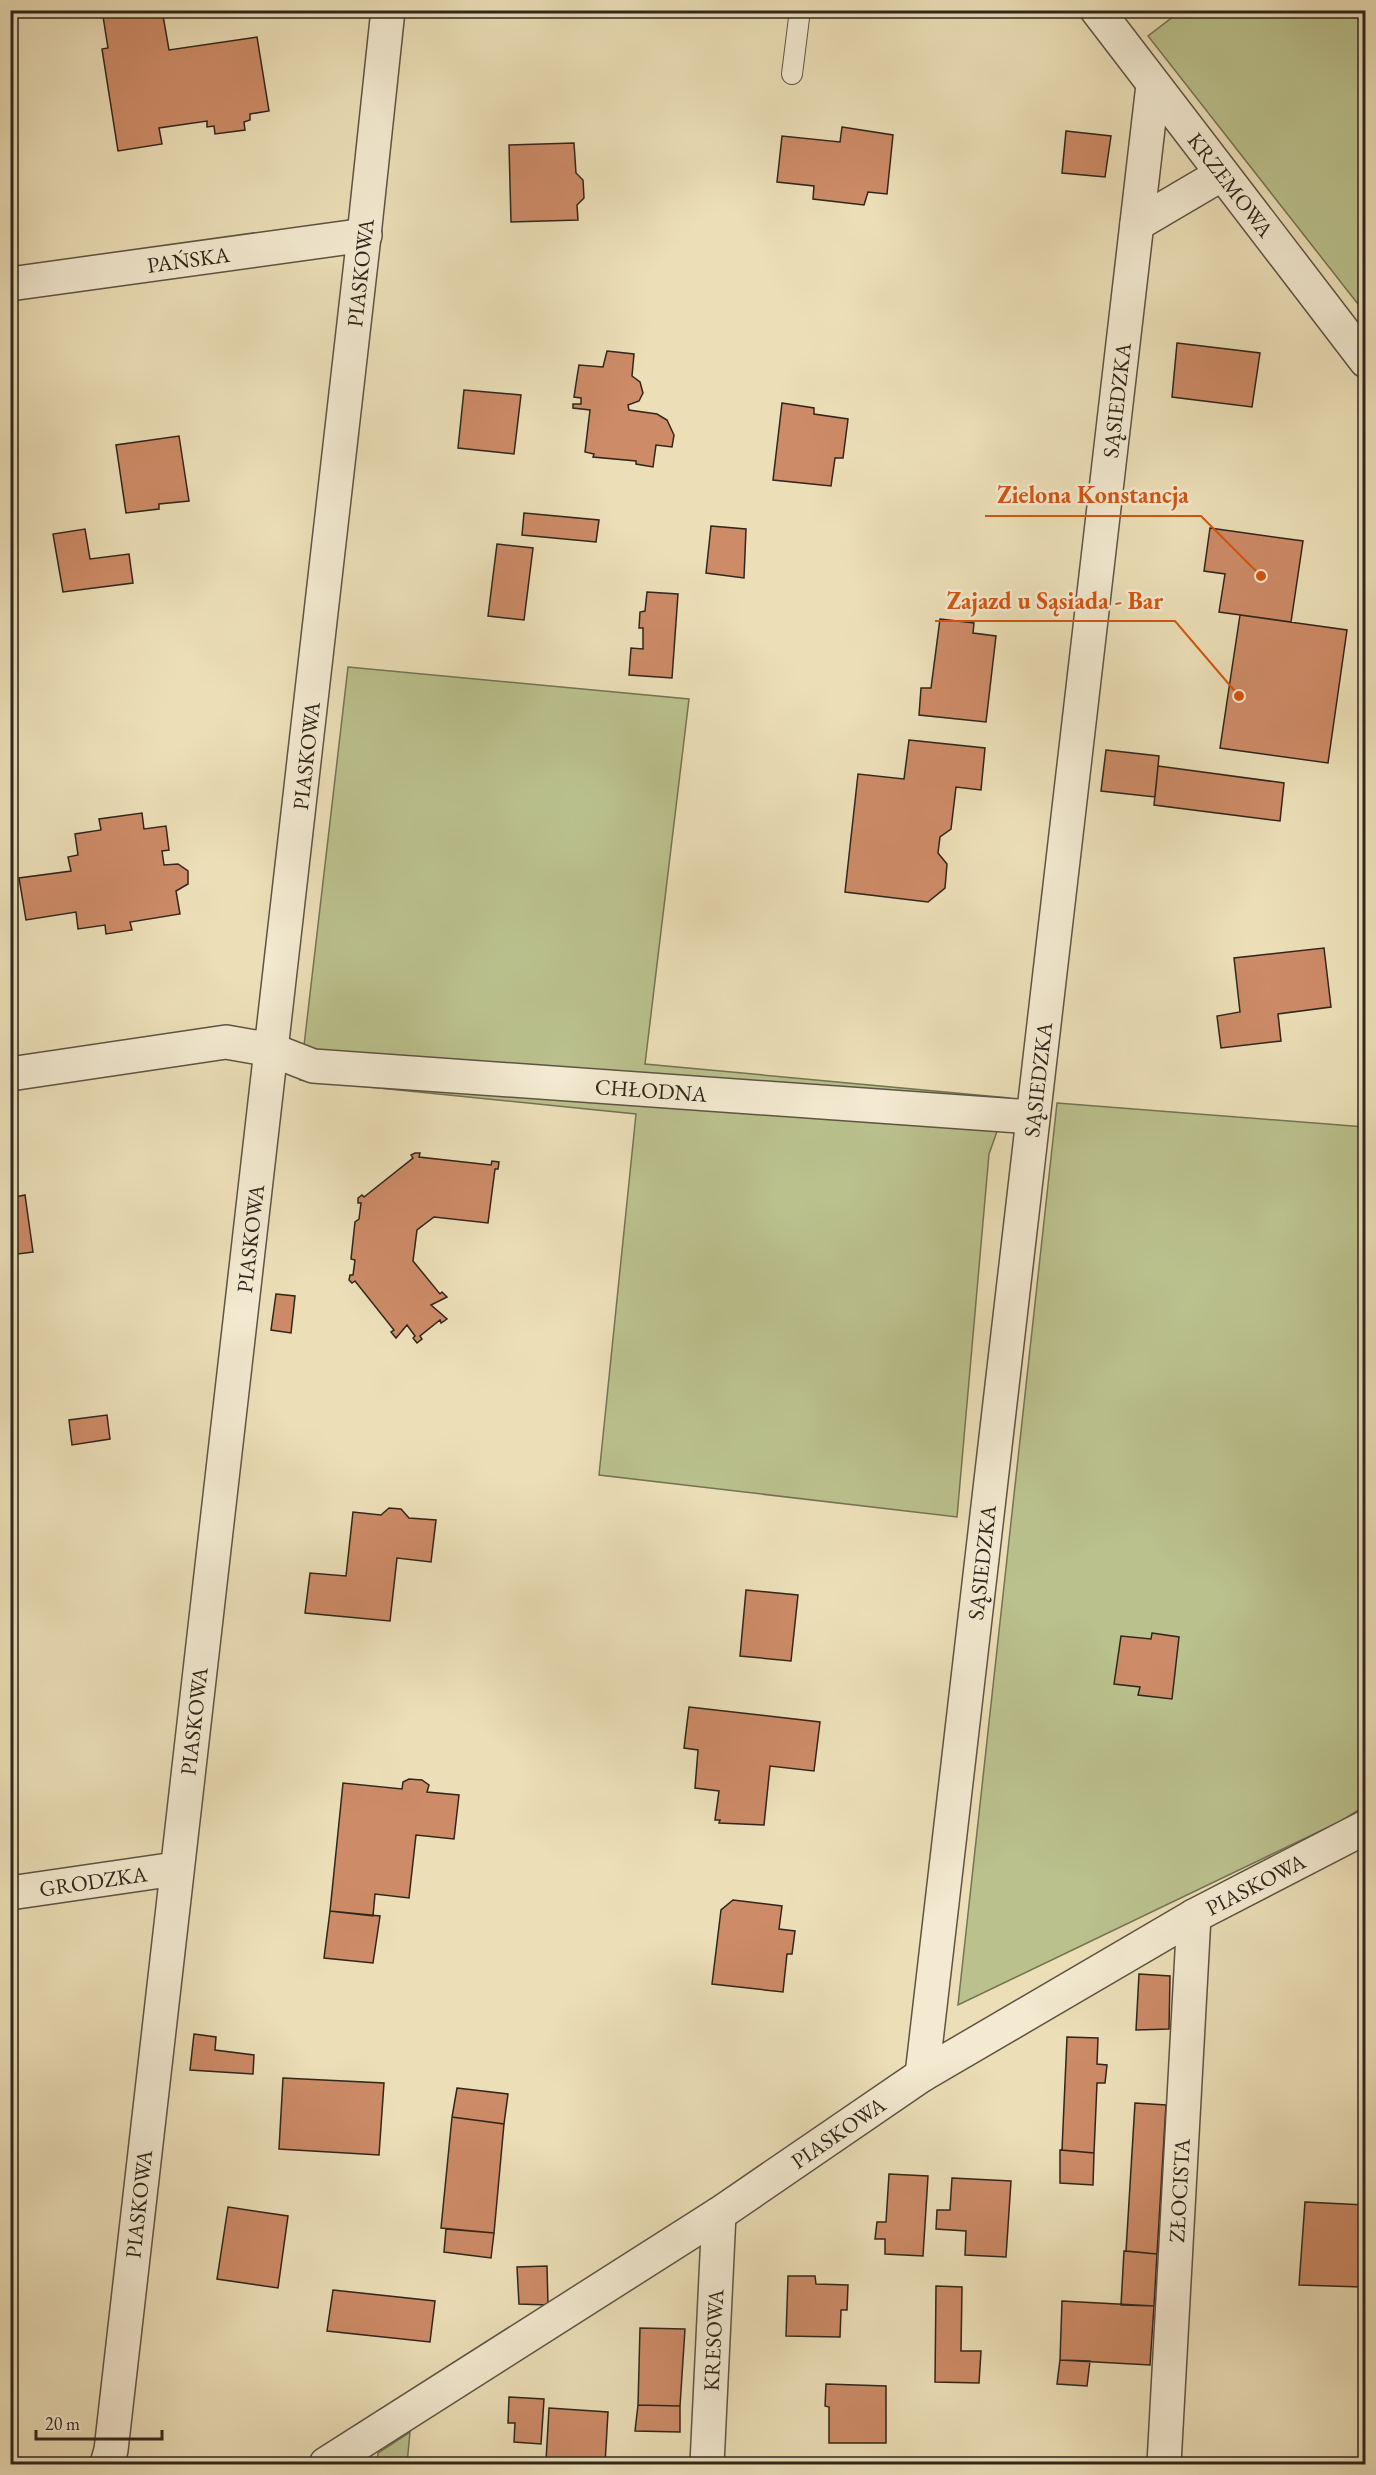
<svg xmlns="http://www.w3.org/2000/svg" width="1376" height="2475" viewBox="0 0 1376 2475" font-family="'EB Garamond',serif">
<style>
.green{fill:#bac18d;stroke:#747454;stroke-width:1.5}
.building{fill:#cd8b67;stroke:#2f261c;stroke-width:1.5}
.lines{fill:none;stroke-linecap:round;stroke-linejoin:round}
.service-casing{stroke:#5e5443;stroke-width:22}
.minor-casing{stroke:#5e5443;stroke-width:36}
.service{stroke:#f3ead1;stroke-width:20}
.minor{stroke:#f3ead1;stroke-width:33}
.labels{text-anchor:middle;stroke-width:5;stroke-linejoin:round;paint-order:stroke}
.street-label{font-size:22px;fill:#2f261c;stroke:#f3ead1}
.leader{fill:none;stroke:#d6540e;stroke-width:2}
.callout-dot{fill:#d6540e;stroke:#f3ead1;stroke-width:2}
.callout-label{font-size:24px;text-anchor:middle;font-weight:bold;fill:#d6540e;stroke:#f3ead1;stroke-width:5;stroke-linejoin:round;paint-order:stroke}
</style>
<rect width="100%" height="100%" fill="#ecdfb8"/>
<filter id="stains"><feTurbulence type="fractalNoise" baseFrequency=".00333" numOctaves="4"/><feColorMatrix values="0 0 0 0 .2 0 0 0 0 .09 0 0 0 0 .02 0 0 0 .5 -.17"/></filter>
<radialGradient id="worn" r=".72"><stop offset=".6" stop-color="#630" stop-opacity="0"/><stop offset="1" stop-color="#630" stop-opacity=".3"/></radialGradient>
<path class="green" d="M1182,10L1365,11V313L1148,36Z
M348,667L689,699L645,1064L1009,1098L989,1154L957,1517L599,1475L636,1114L300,1080Z
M1057,1103L1365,1127V1806L1341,1821L958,2005Z
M410,2432L407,2464H377L378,2453Z"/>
<path class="building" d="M102,10H162L169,50L257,37L269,111L250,114V120L244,122L245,130L215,134L214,126L207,127V121L159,128L162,144L118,151L102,49L108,48Z
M842,127L893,135L887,194L868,192L864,205L813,199L814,186L777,182L782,136L840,142Z
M1066,131L1111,136L1105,177L1062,173Z
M574,143L576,173L583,180L584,198L577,205L578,220L511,222L509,145Z
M1177,343L1260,353L1252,407L1172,397Z
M607,351L634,354L632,376L640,382L643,393L639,401L628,405L629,410L657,414L667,420L674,435L672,447L656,445L653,467L636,464V461L593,457L594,454L585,452L590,410L573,408V404H581V398L574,397L577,377L579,365L603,367Z
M464,390L521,395L514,454L458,448Z
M782,403L814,408V414L848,419L843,458H835L831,486L773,480Z
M179,436L189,501L159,504V509L126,513L116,445Z
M524,513L599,520L596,542L522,535Z
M711,526L746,529L744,578L706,573Z
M1210,528L1303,541L1291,622L1219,612L1225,574L1204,571Z
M85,529L90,559L129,554L133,583L63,592L53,534Z
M497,544L533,548L524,620L488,616Z
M647,592L678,594L672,678L629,675L631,648L643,649V628H639L640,612L645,611Z
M1240,615L1347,630L1328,763L1220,748Z
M940,619L974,623L973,633L996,636L986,722L919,715L921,688H931Z
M909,740L985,748L981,790L956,787L951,829L940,837L938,853L947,864L945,888L928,902L845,892L858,774L904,779Z
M1106,750L1159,756L1155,797L1101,791Z
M1158,766L1284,783L1280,821L1154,805Z
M142,813L144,829L166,826L169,850L162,851L164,865L178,864L188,871V884L176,891L180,914L130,922L132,930L106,934L105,925L78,929L76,912L26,920L19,878L71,871L68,857L78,855L75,834L101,830L99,819Z
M1324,948L1331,1007L1278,1014L1281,1041L1221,1048L1217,1016L1240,1012L1234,958Z
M415,1153H420L419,1157L491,1165L492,1161L499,1162L498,1169H495L488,1223L434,1217L417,1230L413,1261L440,1294L442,1292L447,1297L431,1305L447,1319L441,1323L440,1320L420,1336L422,1339L417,1343L413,1338L415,1336L407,1325L396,1338L391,1332L394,1330L355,1281L352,1283L349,1280L350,1275H353L355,1260L351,1259L355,1222L359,1219L361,1203H358V1198L362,1195L364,1197L413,1158L411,1155Z
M25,1195L33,1252L10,1255V1198Z
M276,1294L295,1296L291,1333L271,1330Z
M107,1415L110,1439L72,1445L69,1420Z
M389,1508L401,1509L409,1518L436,1520L431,1562L397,1558L390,1621L305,1613L310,1573L346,1576L353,1512L381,1515Z
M746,1590L798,1595L791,1661L740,1656Z
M1152,1633L1179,1637L1172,1699L1138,1695L1140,1687L1114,1684L1121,1636L1151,1639Z
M689,1707L820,1722L814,1771L770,1766L764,1825L719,1823L720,1820H715L719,1791L695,1788L698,1750L684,1748Z
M409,1779L422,1780L429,1785L427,1792L459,1795L454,1839L416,1835L409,1898L375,1894L373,1916L330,1911L343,1783L402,1789L403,1782Z
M733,1900L782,1906L779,1929L795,1931L792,1954H787L783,1992L712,1984L721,1910Z
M330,1911L380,1916L373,1963L324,1958Z
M1139,1974L1170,1976L1169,2029L1136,2030Z
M194,2034L216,2037L215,2050L254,2055L253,2074L190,2070Z
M1067,2037L1098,2038L1097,2064L1107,2065L1105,2083H1097L1094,2153L1062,2150Z
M10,2050L16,2088H10Z
M283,2078L384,2083L379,2155L279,2149Z
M457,2088L508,2094L504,2124L452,2117Z
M1135,2103L1166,2105L1157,2254L1126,2251Z
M452,2117L504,2124L494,2233L441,2228Z
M1060,2150L1094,2153L1093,2185L1060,2183Z
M889,2174L928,2176L923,2256L885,2254V2239H875L877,2222H886Z
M952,2178L1011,2181L1006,2257L965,2255L966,2231L936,2229L937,2210H950Z
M1305,2202L1365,2205L1361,2287L1299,2285Z
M228,2207L288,2216L278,2288L217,2279Z
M446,2229L494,2233L491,2258L444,2252Z
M1124,2251L1157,2254L1154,2306L1121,2305Z
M547,2266L548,2305L519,2304L517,2267Z
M788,2276H815L816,2284L848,2285L847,2310H841L840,2337L786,2336Z
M936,2286L962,2287L961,2351H981L979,2383L935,2382Z
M333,2290L435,2301L430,2342L327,2331Z
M1062,2301L1154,2306L1150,2365L1060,2360Z
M640,2328L685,2329L680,2406L638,2405Z
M1060,2360L1090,2361L1087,2386L1057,2384Z
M826,2384L886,2386V2443H829V2407L825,2406Z
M509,2397L544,2399L541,2444L514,2442L515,2423H508Z
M638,2405L680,2406V2432L635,2431Z
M549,2408L608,2412L605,2464L546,2461Z"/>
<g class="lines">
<g class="service-casing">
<path id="service" d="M792,74L800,10"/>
</g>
<g class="minor-casing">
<g id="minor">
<path id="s1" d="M1097,10L1366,361"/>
<path d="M1137,224L1222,174"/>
<path id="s2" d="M10,284L365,235"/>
<path id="s3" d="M10,1074L226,1042L272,1050L313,1066L1033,1117"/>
<path id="s4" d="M10,1893L175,1869"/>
<path id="s5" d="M922,2075L1153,85"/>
<path id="s6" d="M107,2464L111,2450C200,1636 303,824 388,10"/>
<path id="s7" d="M326,2464L719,2214L922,2075L1194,1916L1366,1827"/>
<path id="s8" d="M707,2464L719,2214"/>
<path id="s9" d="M1164,2464L1194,1916"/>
</g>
</g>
<use href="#service" class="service"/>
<use href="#minor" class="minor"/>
</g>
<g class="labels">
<g class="street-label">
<text dy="8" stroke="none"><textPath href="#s1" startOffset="220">KRZEMOWA</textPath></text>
<text dy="8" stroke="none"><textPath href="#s2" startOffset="180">PAŃSKA</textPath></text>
<text dy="8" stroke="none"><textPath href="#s6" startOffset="2206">PIASKOWA</textPath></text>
<text dy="8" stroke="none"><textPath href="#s5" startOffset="1686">SĄSIEDZKA</textPath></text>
<text dy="8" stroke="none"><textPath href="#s6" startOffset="1720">PIASKOWA</textPath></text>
<text dy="8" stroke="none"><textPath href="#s5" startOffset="1002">SĄSIEDZKA</textPath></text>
<text dy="8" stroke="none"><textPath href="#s3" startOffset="648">CHŁODNA</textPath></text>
<text dy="8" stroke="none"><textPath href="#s6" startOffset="1234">PIASKOWA</textPath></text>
<text dy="8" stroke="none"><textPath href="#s5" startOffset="516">SĄSIEDZKA</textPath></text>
<text dy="8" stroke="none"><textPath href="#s6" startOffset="748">PIASKOWA</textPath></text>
<text dy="8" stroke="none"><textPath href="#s4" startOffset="84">GRODZKA</textPath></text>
<text dy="8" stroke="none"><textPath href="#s7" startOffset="1096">PIASKOWA</textPath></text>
<text dy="8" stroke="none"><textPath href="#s7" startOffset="610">PIASKOWA</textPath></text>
<text dy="8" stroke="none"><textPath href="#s9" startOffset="274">ZŁOCISTA</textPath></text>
<text dy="8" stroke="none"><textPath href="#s6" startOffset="262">PIASKOWA</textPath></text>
<text dy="8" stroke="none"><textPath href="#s8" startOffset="124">KRESOWA</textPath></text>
</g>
</g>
<path class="leader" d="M1261 576L1201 516H985M1239 696L1175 621H935"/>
<g class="callout-dot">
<circle cx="1261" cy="576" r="6"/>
<circle cx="1239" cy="696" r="6"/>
</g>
<g class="callout-label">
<text x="1093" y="503">Zielona Konstancja</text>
<text x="1055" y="609">Zajazd u Sąsiada - Bar</text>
</g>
<rect width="1376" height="2475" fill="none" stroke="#ecdfb8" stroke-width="36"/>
<rect x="12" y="12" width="1352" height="2451" fill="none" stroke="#2f261c" stroke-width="3"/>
<rect x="18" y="18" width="1340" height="2439" fill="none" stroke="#2f261c" stroke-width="1.5"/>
<path d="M36 2430v9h126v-9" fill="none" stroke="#2f261c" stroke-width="3"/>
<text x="45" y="2430" font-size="18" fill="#2f261c" stroke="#f3ead1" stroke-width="4.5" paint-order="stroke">20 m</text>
<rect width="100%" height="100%" filter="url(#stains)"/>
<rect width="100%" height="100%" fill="url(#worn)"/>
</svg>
